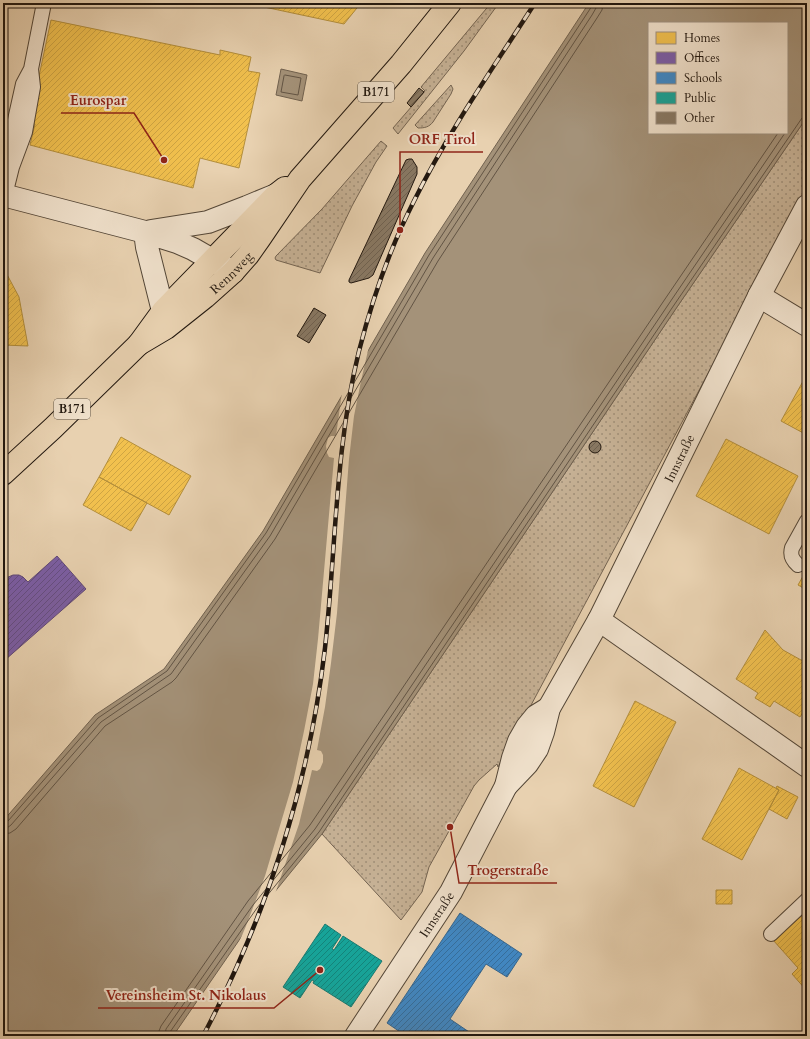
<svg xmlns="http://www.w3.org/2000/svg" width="810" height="1039" viewBox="0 0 810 1039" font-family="Cardo,serif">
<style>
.green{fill:url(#green-dots);stroke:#746452}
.water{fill:#a49279;stroke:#70614f;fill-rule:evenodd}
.pier{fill:#e8d1b0}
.homes{fill:url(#homes-hatch);stroke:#b38e3b}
.offices{fill:url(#offices-hatch);stroke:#604979}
.schools{fill:url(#schools-hatch);stroke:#36668e}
.public{fill:url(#public-hatch);stroke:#1a796f}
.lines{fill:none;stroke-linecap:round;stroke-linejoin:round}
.shore{stroke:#625444;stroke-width:1}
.building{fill:url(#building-hatch);stroke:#21170f}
.service-casing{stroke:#534637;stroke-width:16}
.minor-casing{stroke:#534637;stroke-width:24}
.tertiary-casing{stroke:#534637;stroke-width:24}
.primary-casing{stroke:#21170f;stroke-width:24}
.service{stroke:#f0e1cc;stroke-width:14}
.minor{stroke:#f0e1cc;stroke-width:22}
.tertiary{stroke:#f0e1cc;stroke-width:22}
.primary{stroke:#e8d1b0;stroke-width:22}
.rail-casing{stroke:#21170f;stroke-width:4.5}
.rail{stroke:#f0e1cc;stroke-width:3;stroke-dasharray:9;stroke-linecap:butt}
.labels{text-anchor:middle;stroke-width:4;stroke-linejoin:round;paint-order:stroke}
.shield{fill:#f0e1cc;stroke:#5f5448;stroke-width:1}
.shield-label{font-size:12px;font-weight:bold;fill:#21170f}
.street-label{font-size:13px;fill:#21170f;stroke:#f0e1cc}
.leader{fill:none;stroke:#8f2418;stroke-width:1.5}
.callout-dot{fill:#8f2418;stroke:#f0e1cc;stroke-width:1.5}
.callout-label{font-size:14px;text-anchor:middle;font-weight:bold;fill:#8f2418;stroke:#f0e1cc;stroke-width:4;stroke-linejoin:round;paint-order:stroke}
</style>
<defs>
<pattern id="green-dots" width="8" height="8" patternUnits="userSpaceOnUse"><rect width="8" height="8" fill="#c6b195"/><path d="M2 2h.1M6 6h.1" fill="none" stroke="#a08f78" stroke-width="1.8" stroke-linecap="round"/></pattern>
<pattern id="homes-hatch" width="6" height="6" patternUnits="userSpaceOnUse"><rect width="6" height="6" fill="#f2c14e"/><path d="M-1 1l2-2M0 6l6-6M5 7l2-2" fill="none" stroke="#cfa543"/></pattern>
<pattern id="offices-hatch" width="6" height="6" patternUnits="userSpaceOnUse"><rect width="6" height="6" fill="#7b5ea7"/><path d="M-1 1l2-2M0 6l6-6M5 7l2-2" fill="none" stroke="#644d86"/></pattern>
<pattern id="schools-hatch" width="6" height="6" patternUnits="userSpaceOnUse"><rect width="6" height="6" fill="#3f88c5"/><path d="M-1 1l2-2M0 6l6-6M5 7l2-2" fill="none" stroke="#346e9e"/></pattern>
<pattern id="public-hatch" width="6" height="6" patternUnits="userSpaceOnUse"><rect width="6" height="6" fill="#17a398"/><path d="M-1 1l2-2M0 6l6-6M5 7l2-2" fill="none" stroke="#14847a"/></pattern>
<pattern id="building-hatch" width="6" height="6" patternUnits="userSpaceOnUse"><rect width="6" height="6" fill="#887863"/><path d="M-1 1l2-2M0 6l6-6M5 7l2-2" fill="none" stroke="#6f6150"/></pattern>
</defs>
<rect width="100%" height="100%" fill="#e8d1b0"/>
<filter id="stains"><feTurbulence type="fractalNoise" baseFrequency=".005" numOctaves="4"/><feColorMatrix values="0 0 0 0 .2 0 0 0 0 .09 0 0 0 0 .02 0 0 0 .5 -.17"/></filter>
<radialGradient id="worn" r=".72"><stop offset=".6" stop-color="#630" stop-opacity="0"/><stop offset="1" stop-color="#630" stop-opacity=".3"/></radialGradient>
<path class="green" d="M491,3H499L464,51L398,134L393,128L425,91L421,87Z
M451,85L453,89L451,94L433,122C429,127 425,128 418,128L415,125Z
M807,117V188L498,767L497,764L479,780L474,786L429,867L422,892L401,920L322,834L675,310Z
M381,141L387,146L376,162L352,206L320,273L276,260L275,258L276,256L322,209Z"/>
<path class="water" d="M589,3H807V117L675,310L322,834L260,910L173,1036H3V821L95,715L164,669L263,531L425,253ZM649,23H787V133H649Z
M281,69L307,75L302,101L276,95Z"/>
<path class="pier" d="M369,346L361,381L354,416L349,459L337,613L331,663L325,707L317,750L321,751L323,755V762L320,769L317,771L312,770L299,824L274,897L262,912L237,947L246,926L265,876L293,782L304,731L313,684L318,639L334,458L329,457L327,453L326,446L328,438L331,436H336L342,392Z"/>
<path class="homes" d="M251,3H361L344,24L250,4Z
M51,20L220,55V50L251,57L248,71L260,73L239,168L200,158L193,188L30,145L35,124L29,123Z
M3,267L19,297L28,346L3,345Z
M807,374V435L781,421Z
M121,437L191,476L169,515L99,477Z
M726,439L798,476L769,534L696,496Z
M99,477L147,503L131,531L83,505Z
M807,569V590L798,585Z
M765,630L783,650L801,660L807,662V706L800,717L774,701L770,707L755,698L758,693L736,679Z
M635,701L676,722L634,807L593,786Z
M739,768L779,790L742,860L702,839Z
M777,786L798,797L787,819L769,809L779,790L776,788Z
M716,890H732V904H716Z
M805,913L807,915V991L792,974L798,968L773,940Z"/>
<path class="offices" d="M57,556L86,589L5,660L3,658V604L5,602L3,599V582L6,578L13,575H19L23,577L28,582Z"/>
<path class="schools" d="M460,913L522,954L507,977L486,964L450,1019L475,1036H406L387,1023Z"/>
<path class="public" d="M325,924L341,935L332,949L334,950L343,936L382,961L351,1007L313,983L314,981L312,980L300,998L283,987Z"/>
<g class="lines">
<path class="shore" d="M285,75L301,78L298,95L281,92L284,76Z
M3,823L8,821L98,718L167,671L266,533L429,255L588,12L592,6V3
M3,828H7L11,825L101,722L171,674L270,536L433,258L592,15L596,8L597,3
M3,834L10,833L16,829L105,726L172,682L176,678L275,539L438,261L597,18L602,10L603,3
M159,1036V1031L161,1026L248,901L310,825L663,302L778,133
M165,1036L166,1029L253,905L315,829L668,305L785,133
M170,1036V1032L257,908L319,832L672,308L802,118L804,116H807"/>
</g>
<path class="building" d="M419,88L424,92L411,107L407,103Z
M409,159H412L417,167V174L373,275L369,278L351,283L349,282V280L406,160Z
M314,308L326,315L309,343L297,336Z
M589 447a6 6 0 1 1 12 0a6 6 0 1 1-12 0Z"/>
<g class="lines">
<g class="service-casing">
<path id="service" d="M12,157L13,129L23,84L31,69
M5,195L12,167L25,132L33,87L31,69L44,3
M798,565C792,560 790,555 792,548L807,521
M771,934L807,900"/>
</g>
<g class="minor-casing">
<path id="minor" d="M3,195L145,232L177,242L193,249L233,272
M151,231L208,222L247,207L276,195
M145,232L147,247L163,311
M759,296L807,325
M599,620L807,766"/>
</g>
<g class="tertiary-casing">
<g id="tertiary">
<path id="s1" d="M506,786L527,764L537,749L543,732L549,708L599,620L759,296L807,206"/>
<path id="s2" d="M356,1036L451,892L506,786L513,758L519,741L527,727L536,716L549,708"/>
</g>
</g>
<g class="primary-casing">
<g id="primary">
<path id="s3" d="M139,344L166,328L205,297L233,272L248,255L260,238L300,179L401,64L450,3"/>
<path d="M3,474L53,428L139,344L163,311L276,195L285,188"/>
</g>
</g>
<use href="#service" class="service"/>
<use href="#minor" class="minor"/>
<use href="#tertiary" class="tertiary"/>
<use href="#primary" class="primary"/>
<g class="rail-casing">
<path id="rail" d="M203,1036C267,915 309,784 325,648C336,549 335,448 359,351C372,300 390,248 414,201C448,132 493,68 535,3"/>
</g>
<use href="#rail" class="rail"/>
</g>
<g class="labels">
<g class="shield">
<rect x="358" y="82" width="36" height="20" rx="3"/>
<rect x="54" y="399" width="36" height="20" rx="3"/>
</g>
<g class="shield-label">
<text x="376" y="96">B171</text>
<text x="72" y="413">B171</text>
</g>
<g class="street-label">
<text dy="5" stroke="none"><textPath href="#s3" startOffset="117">Rennweg</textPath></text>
<text dy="5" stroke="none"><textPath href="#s1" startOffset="373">Innstraße</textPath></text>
<text dy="5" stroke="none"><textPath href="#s2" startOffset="146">Innstraße</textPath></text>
</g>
</g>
<path class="leader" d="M164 160L134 113H61M400 230L400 152H483M450 827L459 883H557M320 970L274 1008H98"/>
<g class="callout-dot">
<circle cx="164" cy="160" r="4"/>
<circle cx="400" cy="230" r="4"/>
<circle cx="450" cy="827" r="4"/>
<circle cx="320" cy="970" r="4"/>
</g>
<g class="callout-label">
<text x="98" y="105">Eurospar</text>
<text x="442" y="144">ORF Tirol</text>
<text x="508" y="875">Trogerstraße</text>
<text x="186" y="1000">Vereinsheim St. Nikolaus</text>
</g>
<rect width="810" height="1039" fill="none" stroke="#e8d1b0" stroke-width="16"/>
<rect x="4" y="4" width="802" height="1031" fill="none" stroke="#21170f" stroke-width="2"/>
<rect x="8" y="8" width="794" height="1023" fill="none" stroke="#21170f"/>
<rect x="648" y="22" width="140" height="112" fill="#f0e1cc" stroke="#9d9080"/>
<rect x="656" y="32" width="20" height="12" fill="#f2c14e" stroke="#9d9080"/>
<text x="684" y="42" font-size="12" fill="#21170f">Homes</text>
<rect x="656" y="52" width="20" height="12" fill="#7b5ea7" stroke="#9d9080"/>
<text x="684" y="62" font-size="12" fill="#21170f">Offices</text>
<rect x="656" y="72" width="20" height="12" fill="#3f88c5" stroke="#9d9080"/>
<text x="684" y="82" font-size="12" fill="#21170f">Schools</text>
<rect x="656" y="92" width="20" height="12" fill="#17a398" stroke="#9d9080"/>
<text x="684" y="102" font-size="12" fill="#21170f">Public</text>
<rect x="656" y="112" width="20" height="12" fill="#887863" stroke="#9d9080"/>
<text x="684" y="122" font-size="12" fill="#21170f">Other</text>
<rect width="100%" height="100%" filter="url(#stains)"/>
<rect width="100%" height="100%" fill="url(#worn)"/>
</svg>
